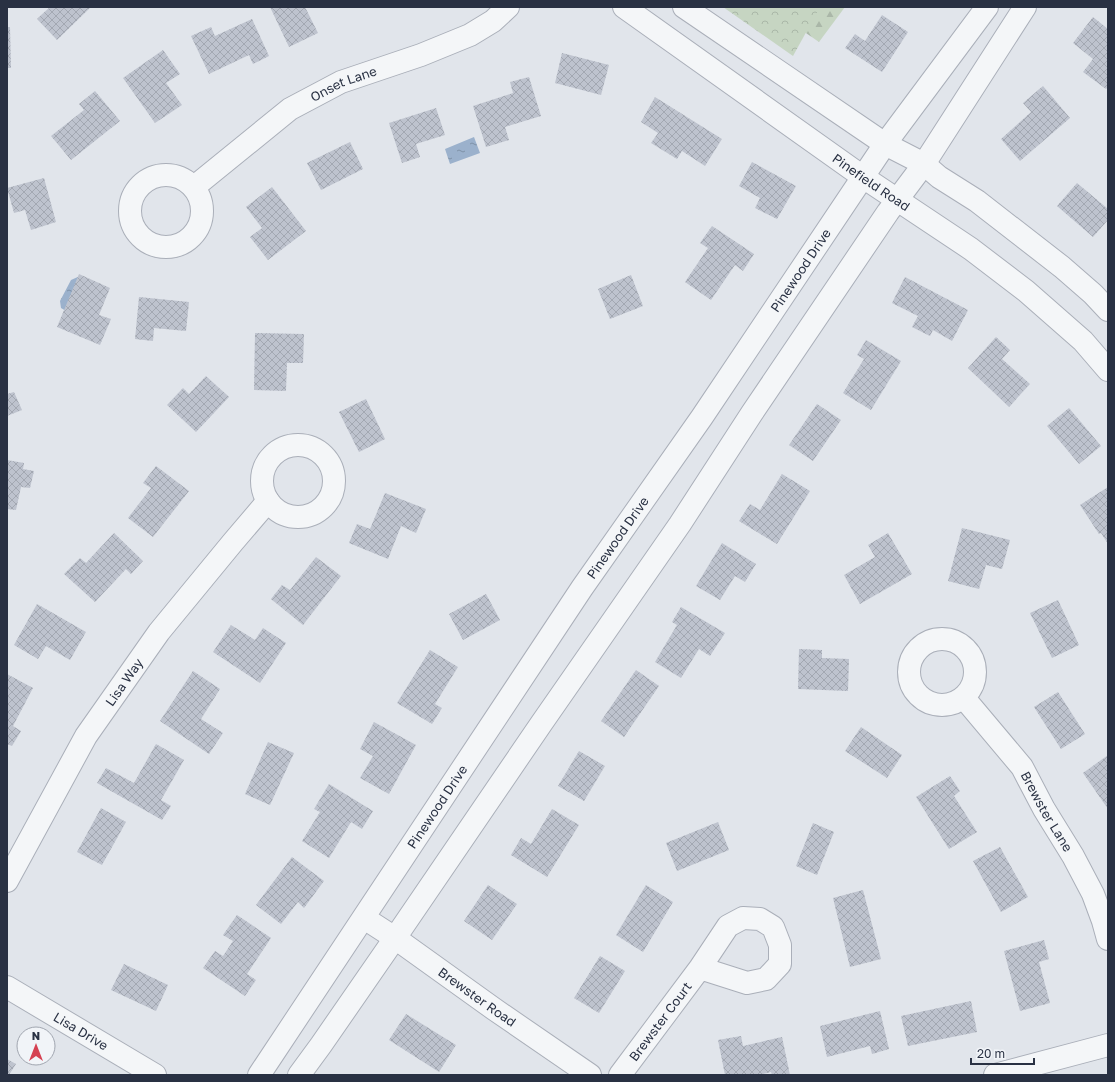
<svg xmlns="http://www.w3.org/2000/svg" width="1115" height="1082" viewBox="0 0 1115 1082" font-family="'Golos Text',sans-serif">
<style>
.forest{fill:url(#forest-firs)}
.park{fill:url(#park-crowns)}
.water{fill:url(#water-ripples)}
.building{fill:url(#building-cross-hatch)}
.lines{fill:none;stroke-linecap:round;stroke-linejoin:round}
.minor-casing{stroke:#aaafb9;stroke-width:24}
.minor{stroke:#f4f6f8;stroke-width:22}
.labels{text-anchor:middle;stroke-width:3;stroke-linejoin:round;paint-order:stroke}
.street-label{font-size:13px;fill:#293143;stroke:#f1f4f8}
</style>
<defs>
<pattern id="forest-firs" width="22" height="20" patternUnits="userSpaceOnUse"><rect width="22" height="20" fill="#c6d5c2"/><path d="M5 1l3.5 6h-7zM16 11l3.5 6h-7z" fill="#aab7a8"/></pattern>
<pattern id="park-crowns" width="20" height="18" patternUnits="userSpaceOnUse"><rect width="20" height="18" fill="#c6d5c2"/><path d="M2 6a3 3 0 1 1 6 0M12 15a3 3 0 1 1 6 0" fill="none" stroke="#aab7a8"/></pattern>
<pattern id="water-ripples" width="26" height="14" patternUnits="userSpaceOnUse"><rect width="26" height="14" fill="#9bb1cc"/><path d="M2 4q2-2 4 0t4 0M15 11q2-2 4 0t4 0" fill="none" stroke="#7e91a7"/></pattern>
<pattern id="building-cross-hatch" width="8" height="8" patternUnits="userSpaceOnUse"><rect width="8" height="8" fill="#bec3ce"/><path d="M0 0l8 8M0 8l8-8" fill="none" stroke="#a3a8b2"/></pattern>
</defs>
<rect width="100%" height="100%" fill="#e1e5eb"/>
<path class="forest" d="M768,7H845L819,42Z"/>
<path class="park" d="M723,7H820L793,56Z"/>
<path class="water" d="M474,137L480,153L450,164L445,149Z
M80,276L66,311L61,308L60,301L71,280Z"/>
<path class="building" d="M50,7H91L57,40L37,19Z
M270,7H305L318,33L289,47Z
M882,15L908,32L882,72L845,48L855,34L865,41Z
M1093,17L1108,29V87L1106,89L1083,72L1093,59L1073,43Z
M252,19L269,56L253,64L249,55L209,74L191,36L211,27L215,36Z
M7,27H10L11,68H7Z
M163,50L180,74L166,83L182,105L155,123L123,78Z
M562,53L609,65L601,95L555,83Z
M529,77L541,116L505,127L509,140L486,147L473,106L513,93L510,82Z
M1043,86L1070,118L1020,161L1001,139L1031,112L1023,103Z
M95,91L120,121L71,160L51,136L84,110L79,104Z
M655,97L722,139L705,166L682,151L677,159L651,143L658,133L641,122Z
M436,108L445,135L416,144L420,157L402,163L389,123Z
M350,142L363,169L321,190L307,163Z
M752,162L796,186L777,219L755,208L760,198L739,186Z
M44,178L56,222L31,230L25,210L14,213L7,188Z
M1077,183L1108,209V220L1093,237L1057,206Z
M272,187L306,231L268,260L250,237L262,228L246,207Z
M712,226L754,254L743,271L735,265L711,300L685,282L708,248L700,243Z
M79,274L110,288L99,315L111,319L100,345L57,327Z
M631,275L643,306L610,319L598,289Z
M905,277L968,310L952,341L933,330L930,336L912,327L918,316L892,303Z
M139,297L189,302L186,331L154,328L153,341L135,339Z
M255,333L304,334L303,363H287L286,391L254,390Z
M996,337L1010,350L1002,359L1030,384L1009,407L968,368Z
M866,340L901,361L871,410L843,393L864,359L857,355Z
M206,376L229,397L196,432L167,405L183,388L189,394Z
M14,392L22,410L7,416V394Z
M366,399L385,439L359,452L339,412Z
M817,404L841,420L813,461L789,445Z
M1069,408L1101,446L1079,464L1047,426Z
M7,460L24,463L23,469L34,471L30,488L21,487L16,510L7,509Z
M156,466L189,491L153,537L128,518L151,488L143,483Z
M782,474L810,491L777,544L739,521L750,504L760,510Z
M1108,487V544L1101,533L1099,534L1080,505Z
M385,493L426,509L416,533L401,526L388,559L349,543L357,524L370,529Z
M962,528L1010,540L1002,569L986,565L979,589L948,581Z
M114,533L143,561L131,574L126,569L95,602L64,574L80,558L86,563Z
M888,533L912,574L860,604L844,575L875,557L868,545Z
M722,543L756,564L745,582L735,576L720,600L696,586Z
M316,557L341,576L303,625L271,599L282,585L290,590Z
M486,594L500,620L463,640L449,614Z
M1058,600L1079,645L1052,658L1030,613Z
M37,604L86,632L70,660L46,646L38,659L14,645Z
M681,607L725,633L710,656L699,649L681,678L655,662L677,625L672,622Z
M231,625L255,640L263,628L286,643L260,683L213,652Z
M799,649L822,650V658L849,659L848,691L798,689Z
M430,650L458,667L435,704L442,708L432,724L397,703Z
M636,670L659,686L624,737L601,721Z
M193,671L220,689L201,719L223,733L209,754L160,721Z
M7,674L33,688L13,726L21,731L12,746L7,744Z
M1058,692L1085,734L1061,749L1034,707Z
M374,722L416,745L389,794L360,778L373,756L360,749Z
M861,727L902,755L887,778L845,751Z
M268,742L294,753L270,805L245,794Z
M156,744L184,760L161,800L171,806L162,820L97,783L106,768L134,783Z
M579,751L605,766L584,801L558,786Z
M1108,755V809L1083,773Z
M950,776L960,791L954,796L977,832L949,849L916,797Z
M329,784L373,811L362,829L351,822L329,858L302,841L320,812L314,809Z
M101,808L126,822L102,865L77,852Z
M552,809L579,825L547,877L511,855L521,838L531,844Z
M718,822L729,850L677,871L666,843Z
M813,823L834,832L817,875L796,866Z
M1000,847L1028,897L1001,912L973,861Z
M292,857L324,881L304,908L298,902L281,924L256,905Z
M488,885L517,904L492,940L464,921Z
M646,885L673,902L643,952L616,935Z
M863,890L881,959L850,967L833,898Z
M237,915L271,938L247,974L256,980L245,996L203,968L215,951L223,956L233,941L223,935Z
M1044,940L1049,959L1039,962L1050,1003L1020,1011L1004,951Z
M600,956L625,971L599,1013L574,998Z
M124,964L168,985L156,1011L111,990Z
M971,1001L977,1032L908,1046L901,1016Z
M880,1011L889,1049L872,1054L870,1046L827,1057L820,1026Z
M406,1014L456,1045L439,1072L389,1040Z
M741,1036L743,1046L782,1037L790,1075H772L771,1072L759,1075H725L718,1040Z
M7,1059L16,1064L9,1075H7Z"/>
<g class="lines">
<g class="minor-casing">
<g id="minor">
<path id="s1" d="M624,7L863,177L971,249L1026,291L1083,341L1108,370"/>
<path d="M684,7L885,144L924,164L939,177L977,201L1062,267L1093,294L1108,310"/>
<circle cx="166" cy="211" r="36"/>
<path id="s2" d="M194,187L290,109L341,82L421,55L470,35L493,21L508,7"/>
<circle cx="298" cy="481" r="36"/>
<circle cx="942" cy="672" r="33"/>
<path id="s3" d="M964,698L1022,767L1044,809L1073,856L1093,894L1103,921L1108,939"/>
<path id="s4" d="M7,881L86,736L159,632L233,542L268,501"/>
<path id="s5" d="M364,918L395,938L494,1009L590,1075"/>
<path id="s6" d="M7,987L155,1075"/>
<path id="s7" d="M259,1075L582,588L702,417L885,144L987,7"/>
<path d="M299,1075L321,1045L395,938L541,724L680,524L752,413L888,212L924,164L1025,7"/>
<path id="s8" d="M620,1075L700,968L728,926L743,918L760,919L773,927L780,945V964L766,979L747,983L700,968"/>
<path d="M995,1075L1108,1045"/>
</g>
</g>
<use href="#minor" class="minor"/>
</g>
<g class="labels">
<g class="street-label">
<text dy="5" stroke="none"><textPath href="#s2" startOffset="183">Onset Lane</textPath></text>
<text dy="5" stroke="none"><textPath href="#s1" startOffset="303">Pinefield Road</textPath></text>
<text dy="5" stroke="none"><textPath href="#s7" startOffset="970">Pinewood Drive</textPath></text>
<text dy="5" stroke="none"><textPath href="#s7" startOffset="646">Pinewood Drive</textPath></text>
<text dy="5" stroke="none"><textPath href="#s4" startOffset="231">Lisa Way</textPath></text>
<text dy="5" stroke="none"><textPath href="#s7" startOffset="322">Pinewood Drive</textPath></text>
<text dy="5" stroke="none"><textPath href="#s3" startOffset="141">Brewster Lane</textPath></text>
<text dy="5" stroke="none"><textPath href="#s5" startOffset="138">Brewster Road</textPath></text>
<text dy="5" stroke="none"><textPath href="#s8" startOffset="67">Brewster Court</textPath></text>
<text dy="5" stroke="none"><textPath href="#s6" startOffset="86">Lisa Drive</textPath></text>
</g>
</g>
<rect width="1115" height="1082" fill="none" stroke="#293143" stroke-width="16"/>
<g transform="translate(36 1046)"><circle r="19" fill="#f1f4f8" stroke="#a1a6b0"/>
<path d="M0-3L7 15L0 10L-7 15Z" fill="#d54152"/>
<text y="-6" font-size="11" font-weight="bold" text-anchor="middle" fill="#293143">N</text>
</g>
<path d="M971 1058v6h63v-6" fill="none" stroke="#293143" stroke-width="2"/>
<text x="977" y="1058" font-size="12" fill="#293143" stroke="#f1f4f8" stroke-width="3" paint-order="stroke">20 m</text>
</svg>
